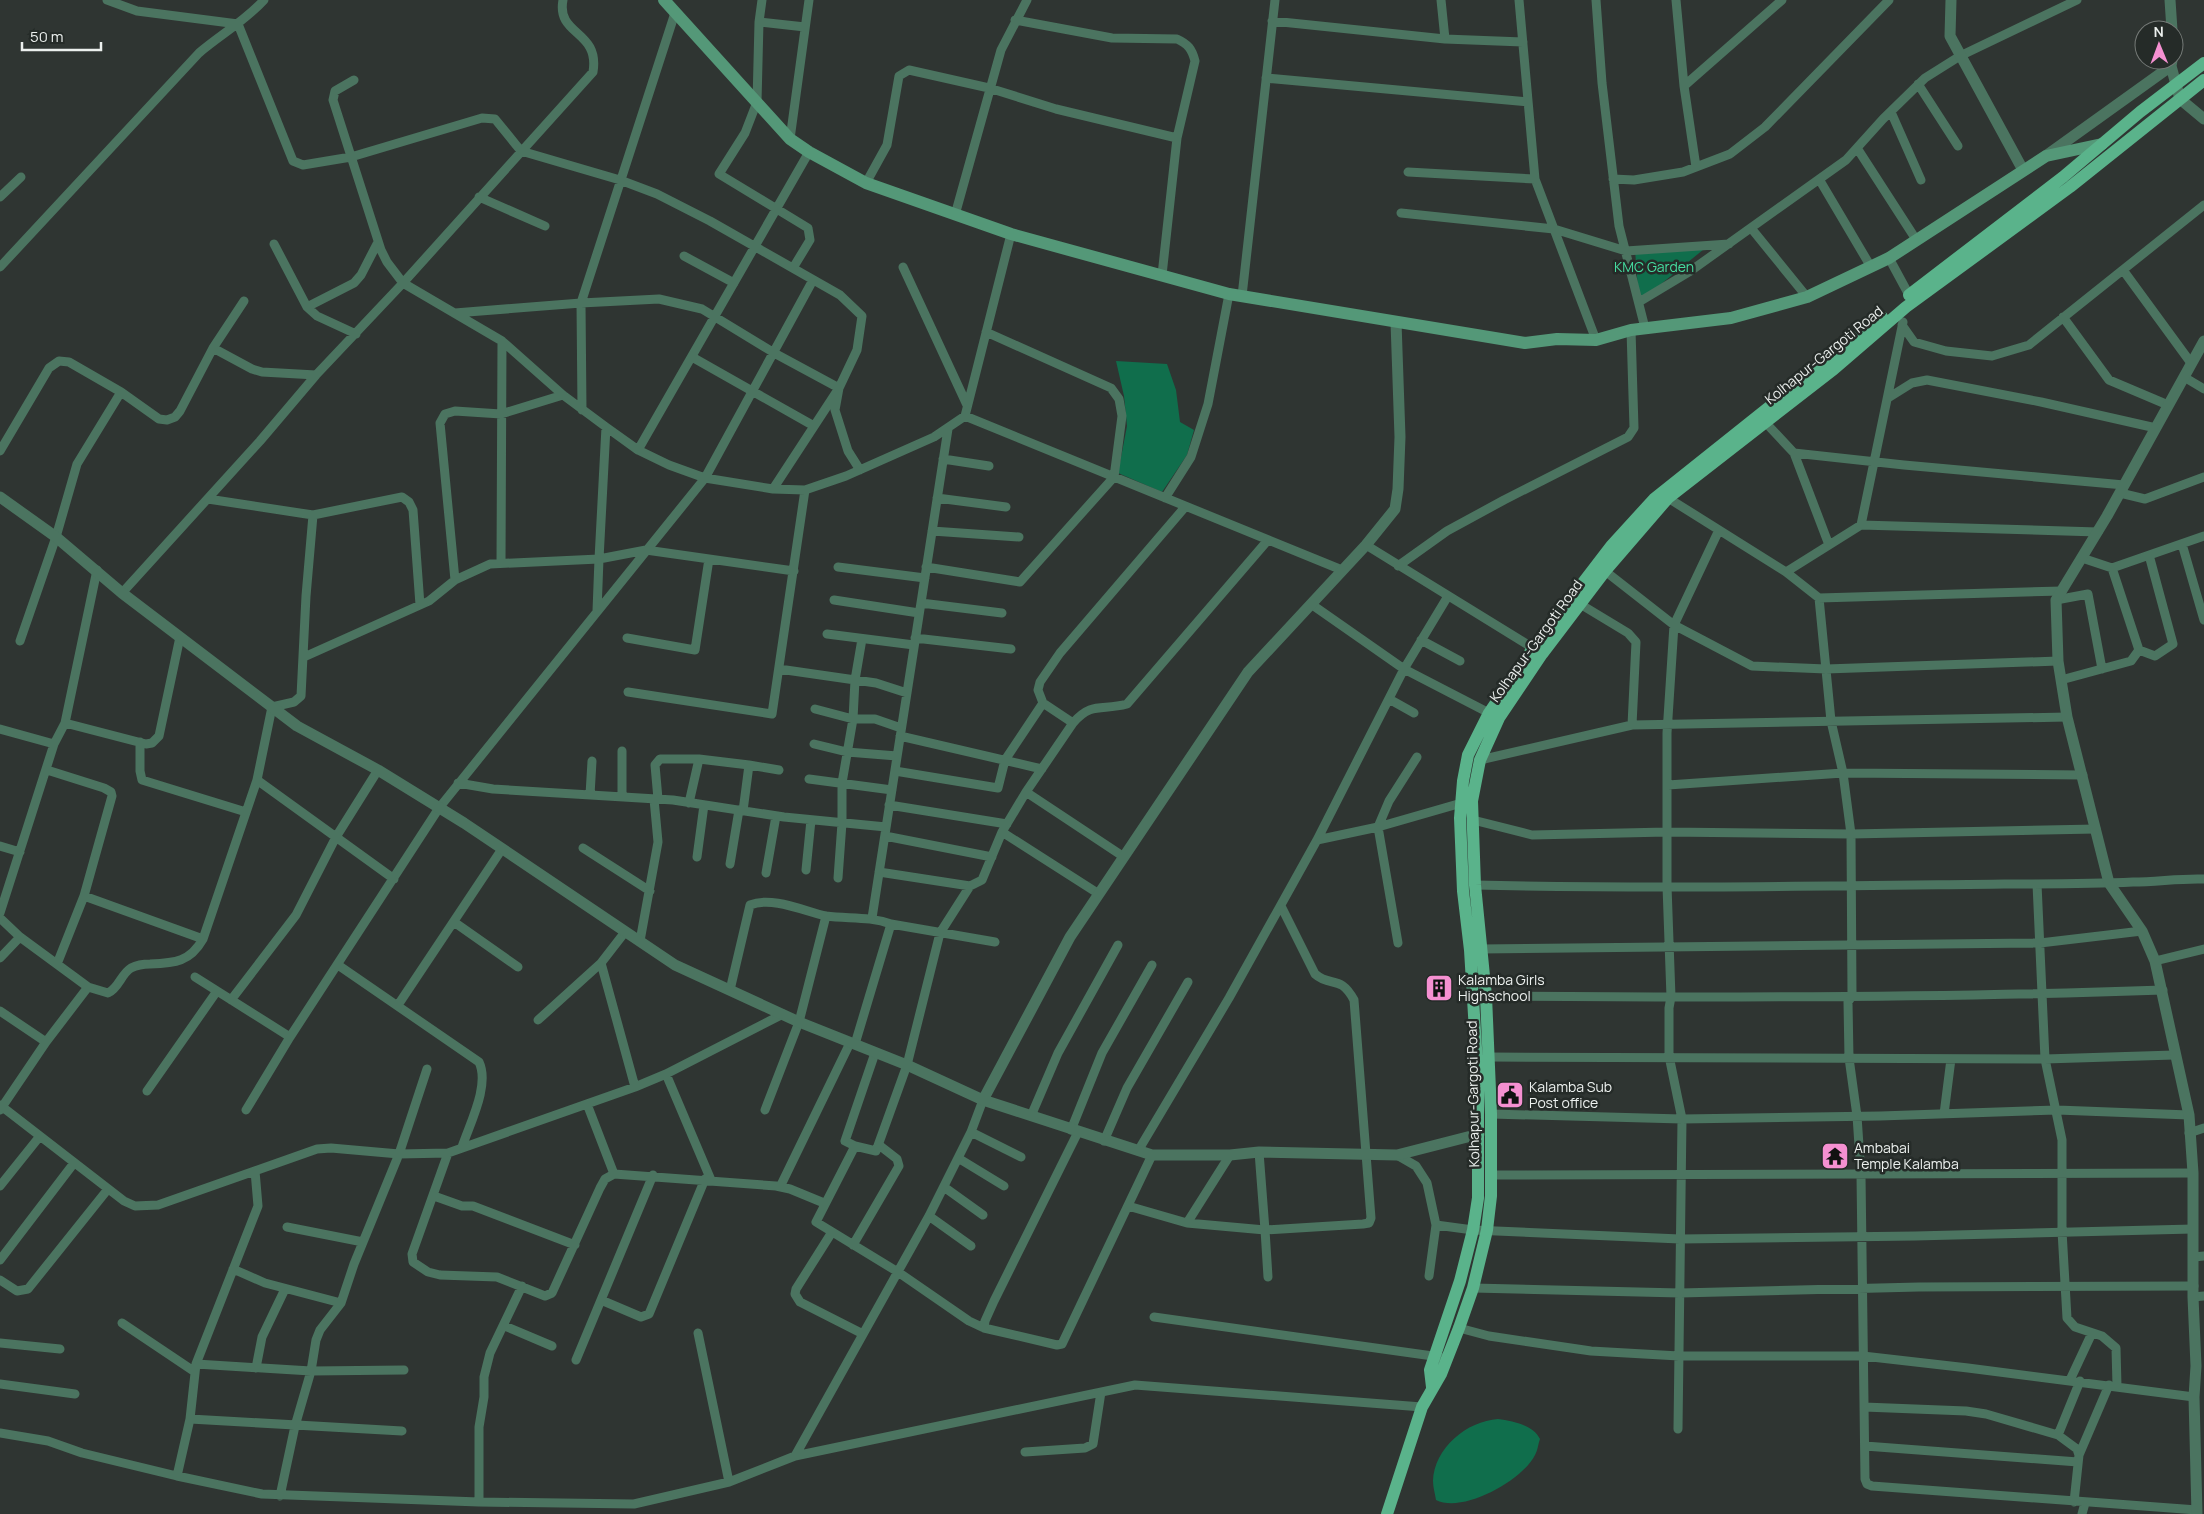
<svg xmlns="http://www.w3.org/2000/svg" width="2204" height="1514" viewBox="0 0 2204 1514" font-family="Manrope,sans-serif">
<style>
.green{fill:#106e4c}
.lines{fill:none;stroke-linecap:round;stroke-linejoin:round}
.minor{stroke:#4b7460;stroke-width:9}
.tertiary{stroke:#4b7460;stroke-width:11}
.secondary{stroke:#549878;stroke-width:12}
.primary{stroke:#5ab38b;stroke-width:12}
.labels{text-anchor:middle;stroke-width:5;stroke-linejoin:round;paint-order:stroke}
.park-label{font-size:14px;fill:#45dda0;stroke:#252b28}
.street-label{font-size:14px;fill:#ecf0ee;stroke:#252b28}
.poi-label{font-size:14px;fill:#ecf0ee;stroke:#252b28;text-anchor:start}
</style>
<rect width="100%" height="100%" fill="#2f3532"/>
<path class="green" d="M1709,245L1639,302L1635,250Z
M1116,361L1167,364L1176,390L1180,422L1194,430L1187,455L1162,492L1118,473L1127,426L1124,396Z
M1498,1419C1513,1421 1533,1425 1540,1439C1538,1444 1538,1450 1535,1455C1523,1480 1463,1514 1436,1500C1435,1494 1433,1487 1433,1481C1434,1448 1467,1421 1498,1419Z"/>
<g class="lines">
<path class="minor" d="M107,0L137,11L238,24L293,161L303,165L351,157L482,118L495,119L521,151L620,180L657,194L710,221L840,295L862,316L857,350L839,388L773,489
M762,0L759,22L757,102L745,133L719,174L808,228L810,240L793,268
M1441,0L1445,39
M1519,0L1535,179L1596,340
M1596,0L1602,83L1619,226L1645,328
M1676,0L1684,86L1696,167
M1015,20L1112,38L1177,39C1188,44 1192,49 1195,61L1177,138L1162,275
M1272,21L1445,39L1523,42
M759,22L805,27
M1266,78L1528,102
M354,80L335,91L333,100L381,250L387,262L403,283L502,341L563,395L606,427L638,450L669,465L705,478L773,489L805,490L846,476L934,437L965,416L1011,234
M1918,84L1958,146
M1684,86L1782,0
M1891,112L1921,180
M790,139L809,0
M1857,148L1917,241
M1408,172L1535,179
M1613,179L1634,180L1683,172L1730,154L1765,127L1889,0
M1819,179L1871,267
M866,183L887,145L899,76L909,70L989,88L1056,109L1177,138
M0,197L21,177
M479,197L545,226
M1401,213L1554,229L1626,251L1729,244
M955,215L1001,50L1027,0
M1751,228L1807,297
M274,244L307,307L317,316L356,334
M684,256L734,283
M1889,258L1909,295L1913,298
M0,267L199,53C220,35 245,21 264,0
M903,267L967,405
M2123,270L2191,363
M1242,296L1275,0
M1639,302L1689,272L1846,160L1883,119L1925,78L1960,56L2077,0
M307,307L354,283L361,275L378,242
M455,313L581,303L659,299L702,309L776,354L839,388L835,410L848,451L860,470
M2063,317L2109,380L2168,405
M1902,325L1914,342L1946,351L1992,356L2029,345L2204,205
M213,348L252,369L262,372L316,375
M692,357L814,426
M2184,377L2204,389
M1888,398L1912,383L1927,380L2041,402L2156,428
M582,410L581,303L675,13
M965,416L1342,570
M1765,422L1794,453L1904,465L2124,485
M606,427L599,559L646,550L794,571
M638,450L809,152
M0,451L49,368L59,361L69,362L121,392L159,419L167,420L175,417L180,411L213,348L244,301
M1794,453L1829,545
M943,459L989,466
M2120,493L2145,499L2204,477
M937,498L1006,507
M1165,498L1191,457L1208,404L1229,294
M1668,498L1786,572L1819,598L2062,591
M313,515L402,497L409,502L413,510L420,605
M1861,525L2098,532
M932,531L1019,537
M2182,544L2204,620
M1366,545L1538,651
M2082,558L2112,568L2204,536
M501,563L502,341
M1398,566L1447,531L1504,500L1628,437L1634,428L1631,330
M838,567L925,578
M926,567L1020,582L1114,477L1122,416L1119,399L1111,388L986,332
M2112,568L2139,650
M1605,571L1674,625L1752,666L1826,669L2058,661
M1786,572L1861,525L1903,322
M455,580L490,564L599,559L597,611
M122,593L260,441L316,375L403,283L593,72C600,30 556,36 563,0
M1448,596L1404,669L1493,715
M1819,598L1831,721L1843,773L1851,834L1852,996L1848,1002L1849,1058L1857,1116L1861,1175L1865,1479L1867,1484L1872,1486L2197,1510
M834,600L919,613
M2056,600L2088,594L2102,669
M921,603L1002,613
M1311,604L1404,669L1317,840
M1580,604L1628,633L1636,642L1632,725
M827,634L914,645
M627,638L695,650L709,559
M915,638L1011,649
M1421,640L1460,661
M20,641L56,537L77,464L121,392
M304,657L429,601L455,580L440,423L445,414L455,411L501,414L563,395
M779,669L876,683L907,693
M2061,680L2131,661L2139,650L2155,656L2173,644L2149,555
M628,692L772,714L805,490
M1389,699L1414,713
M1043,703L1038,690L1040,682L1060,653L1185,507
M815,709L853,719H875L901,728
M65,723L146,744L152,743L159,736L180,637
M1073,723C1092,701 1102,711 1127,704L1268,540
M0,729L54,744
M900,736L1042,769
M140,742V771L142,780L246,812
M814,744L847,752L897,756
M1480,760L1632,725L2067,717
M749,765L779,770
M47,770L104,788L111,792L112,796L84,896L57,964
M809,779L892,790
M257,780L394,879
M458,783L493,789L673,800L784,817L886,827
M1668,785L1843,773L2083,775
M1026,792L1124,857
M590,795L592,761
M622,797V751
M658,799L655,765L660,759H699
M689,803L699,759L749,765L743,811
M889,805L1007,824
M1473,820L1532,835L1667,832L1851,834L2096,829
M1002,832L1099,894
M885,836L992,857
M0,846L20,852
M583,848L650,891
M697,857L704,805
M730,864L739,810
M806,870L811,820
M879,872L970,886L982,880L1002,832L1026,792L1073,723L1043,703L1005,760L998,788L895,771
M766,873L776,816
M838,878L842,823V783L853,719L855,680L862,639
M2037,884L2045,1059L2062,1140V1231L2067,1318L2075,1327L2102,1336L2116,1348L2117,1386
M1475,885C1651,889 1828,886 2004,884C2047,884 2090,884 2133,882C2157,882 2180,878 2204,879
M970,886L940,933L907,1065L876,1151L855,1146L816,1222L898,1272L969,1321L984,1328L1057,1345L1062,1344L1152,1155
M84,896L203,939
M0,913L54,744L65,723L97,570
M0,918L20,937L88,987
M872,918L948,429
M454,922L518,967
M891,924L995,942
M640,941L658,842L654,799
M1398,943L1378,827L1465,802
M1481,949L2040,943L2142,931
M0,958L20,937
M2155,961L2204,949
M601,963L635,1087
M338,965L479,1062C490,1085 470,1123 462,1147
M195,977L290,1037
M730,990L750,905C772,896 804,911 826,916
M1486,996C1711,998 1937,998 2163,990
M231,1000L296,915L336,837L378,770
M398,1005L502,849
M0,1011L46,1042
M538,1020L601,963L625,932
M1489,1057L2045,1059L2174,1055
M666,1074L711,1180
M147,1091L217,991
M983,1100L971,1132L929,1216L795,1456L1135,1385L1422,1407
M587,1104L614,1174
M0,1105L124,1201L135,1206L158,1205L317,1149L331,1148L399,1154L448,1153L635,1087L666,1074L783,1014
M0,1110L46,1042L88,987L108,993C119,988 121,974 131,968C137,965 144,964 150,964C175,963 190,962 203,939L257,780L272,707L294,702L301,696L306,596L313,515L208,499
M246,1110L290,1037L439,808L705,478L813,280
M765,1110L799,1022L826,916C849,919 869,916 891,924L855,1044
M1491,1114L1682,1119L1880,1116L2057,1110L2189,1115
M1944,1114L1951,1059
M1031,1116L1058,1053L1118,945
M1071,1130L1102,1053L1152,965
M971,1132L1021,1157
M2189,1133L2204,1128
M1104,1141L1127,1088L1188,982
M855,1146L845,1141L875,1053
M1138,1151L1229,998L1317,840L1378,827L1389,801L1417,757
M448,1153L412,1254L413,1262L428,1272L440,1275L497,1277L545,1296L552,1293L600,1188L605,1179L614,1174L776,1186L790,1189L824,1203
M1397,1155L1416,1166L1427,1183L1436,1225L1429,1276
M958,1158L1004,1186
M1490,1175L2193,1173
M0,1186L40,1136
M780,1187L850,1043
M944,1187L983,1215
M434,1196L462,1206H473L575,1245
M1128,1206L1187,1223L1265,1230L1259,1152
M929,1216L971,1246
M1187,1223L1230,1155
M1436,1225L1473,1230L1680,1239L1915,1236L2193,1229
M287,1227L363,1242
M832,1232L796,1289L795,1294L800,1302L863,1334
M853,1245L899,1166L897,1159L879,1145
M2194,1257L2204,1256
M0,1260L74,1163
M233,1269L265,1283L341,1303
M1268,1277L1265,1230L1363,1224L1369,1223L1371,1218L1354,1000C1340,974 1331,988 1315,974L1281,906
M0,1280L17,1291L28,1289L108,1189
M1473,1288L1680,1293L1919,1287L2194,1286
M2193,1297L2204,1296
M601,1300L641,1317L649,1314L705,1179
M1154,1317L1440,1357
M122,1323L195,1372
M505,1326L552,1346
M984,1328L985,1321L994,1301L1078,1132
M1459,1328L1489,1336L1591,1351L1679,1356H1863L1968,1368L2194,1397
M698,1333L729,1482
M0,1343L60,1349
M576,1360L653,1175
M196,1364L311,1371L404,1370
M256,1368L262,1337L285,1289
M2070,1380L2092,1333
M0,1384L75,1394
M1864,1407L1966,1411L1986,1414L2058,1435L2077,1449L2079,1455L2074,1502
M190,1419L402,1431
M1678,1429L1682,1119L1669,1056V1008L1671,997L1667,886V733L1674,625L1719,530
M0,1433L48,1441L82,1453L177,1476L262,1494L479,1502L634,1504L729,1482L795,1456
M2058,1435L2080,1381
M1865,1446L2078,1462
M1025,1452L1085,1448L1093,1444L1101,1392
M2079,1455L2109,1385
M177,1476L190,1419L196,1364L258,1206L255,1171
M280,1496L295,1426L311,1371L316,1340L320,1330L341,1303L354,1264L399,1154L427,1069
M479,1502V1427L484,1397V1377L490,1353L522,1286
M2082,1514L2085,1503"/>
<path class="tertiary" d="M1951,0L1950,36L2023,170
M2170,0L2172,30
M2171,66L2180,99L2204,119
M2047,155L2171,66L2172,60
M0,497L56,537L122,593L297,726L378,770L464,823L675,965L799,1022L907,1065L983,1100L1152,1155H1230L1259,1152L1397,1155L1479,1134
M983,1100L1070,937L1248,672L1366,545L1395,509L1398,489L1400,437L1396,322
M2197,1514L2194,1397L2196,1366L2193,1297V1173L2189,1115L2155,961L2142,931L2109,883L2067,717L2058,661L2056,600L2107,516L2204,341"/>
<path class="secondary" d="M664,0L790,139L809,152L866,183L1011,234L1229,294L1525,343L1557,339L1596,340L1631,330L1731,318L1807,297L1889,258L2046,156L2102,144"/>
<path class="primary" d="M1909,295L2063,177L2140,112L2204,63
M1432,1387L1430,1370L1460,1281L1473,1230L1478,1198V1080L1470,950L1463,891L1460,818L1463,781L1468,755L1489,713L1533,648L1612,545L1654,499L1882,317
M1387,1514L1422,1407L1441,1374L1459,1328L1473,1288L1487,1230L1491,1196V1114L1486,996L1475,885L1472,801L1480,760L1499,718L1542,654L1605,571L1668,498L1834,369L1906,307L2070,187L2204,80"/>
</g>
<defs>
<g id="building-square" transform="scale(1.4375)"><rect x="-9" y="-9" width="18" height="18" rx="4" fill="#f590d1" stroke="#252b28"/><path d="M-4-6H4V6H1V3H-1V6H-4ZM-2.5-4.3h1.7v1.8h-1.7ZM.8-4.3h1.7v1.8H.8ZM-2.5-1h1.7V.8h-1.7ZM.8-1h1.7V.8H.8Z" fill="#111"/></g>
<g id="civic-square" transform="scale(1.4375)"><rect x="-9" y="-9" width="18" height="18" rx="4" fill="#f590d1" stroke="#252b28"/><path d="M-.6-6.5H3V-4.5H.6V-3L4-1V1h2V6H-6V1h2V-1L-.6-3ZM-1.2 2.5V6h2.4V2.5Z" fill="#111"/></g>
<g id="temple-square" transform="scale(1.4375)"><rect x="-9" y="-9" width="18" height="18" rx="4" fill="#f590d1" stroke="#252b28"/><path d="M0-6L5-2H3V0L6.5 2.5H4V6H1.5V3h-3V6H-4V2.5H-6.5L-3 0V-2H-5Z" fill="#111"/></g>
</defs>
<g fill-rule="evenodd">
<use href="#building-square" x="1439" y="988"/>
<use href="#civic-square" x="1510" y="1095"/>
<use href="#temple-square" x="1835" y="1156"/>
</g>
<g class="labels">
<g class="park-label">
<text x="1654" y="272">KMC Garden</text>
</g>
<g class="street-label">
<text transform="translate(1824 355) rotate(-39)" y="5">Kolhapur-Gargoti Road</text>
<text transform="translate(1536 641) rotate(-54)" y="5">Kolhapur-Gargoti Road</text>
<text transform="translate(1473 1094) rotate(-91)" y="5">Kolhapur-Gargoti Road</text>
</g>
<g class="poi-label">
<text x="1458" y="985">Kalamba Girls<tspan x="1458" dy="16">Highschool</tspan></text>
<text x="1529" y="1092">Kalamba Sub<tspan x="1529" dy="16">Post office</tspan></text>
<text x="1854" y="1153">Ambabai<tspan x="1854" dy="16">Temple Kalamba</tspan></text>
</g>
</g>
<g transform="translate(2159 45) rotate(359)"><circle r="24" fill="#252b28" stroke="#757a77"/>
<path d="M0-4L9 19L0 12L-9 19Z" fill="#f590d1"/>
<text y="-8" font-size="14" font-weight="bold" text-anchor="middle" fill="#ecf0ee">N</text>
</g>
<path d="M22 42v8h79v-8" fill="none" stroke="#ecf0ee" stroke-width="2.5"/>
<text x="30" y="42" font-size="15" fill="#ecf0ee" stroke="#252b28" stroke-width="4" paint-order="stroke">50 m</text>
</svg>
